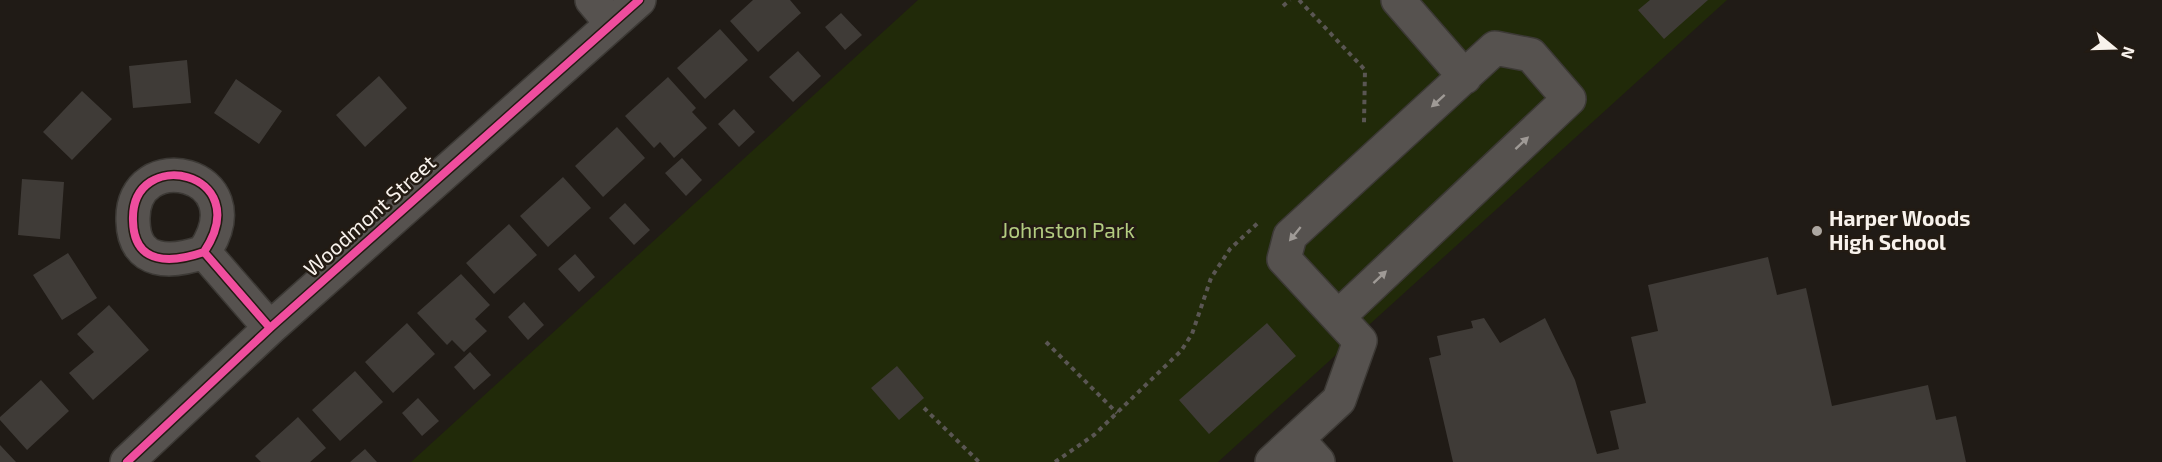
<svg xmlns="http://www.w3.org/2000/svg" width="2162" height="462" font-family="'Exo 2',sans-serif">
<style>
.green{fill:#212a09}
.building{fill:#3f3b37}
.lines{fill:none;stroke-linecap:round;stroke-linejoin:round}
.minor-casing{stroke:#3c3935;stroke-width:36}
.path{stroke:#5a5653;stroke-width:4;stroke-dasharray:4.5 4.5;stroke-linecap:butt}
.minor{stroke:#56524f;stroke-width:33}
.cycleway-casing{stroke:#231b13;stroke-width:11}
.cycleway{stroke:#ef4d9e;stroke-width:8}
.oneway{fill:#9f9a96}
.poi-dot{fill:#aca7a1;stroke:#231b13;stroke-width:2}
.labels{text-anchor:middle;stroke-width:5;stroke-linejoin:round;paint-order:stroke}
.street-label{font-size:21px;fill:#f8f2ec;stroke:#231b13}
.poi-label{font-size:21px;font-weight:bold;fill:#f8f2ec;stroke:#231b13;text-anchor:start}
.park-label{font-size:21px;fill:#b3cc80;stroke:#231b13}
</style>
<rect width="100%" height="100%" fill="#201b16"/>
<path class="green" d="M918,0H1727L1218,462H411Z"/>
<path class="building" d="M753,0H790L801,13L758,52L730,21Z
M1650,0H1708L1664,39L1638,10Z
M841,13L862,35L845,50L825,27Z
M720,29L748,60L705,99L677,68Z
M798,51L821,76L793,102L769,77Z
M187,60L191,103L133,108L129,66Z
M379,76L407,108L365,147L336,115Z
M668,77L696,108L692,112L707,128L674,158L660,142L654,148L625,116Z
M236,79L282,111L259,144L214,113Z
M82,91L112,119L72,160L43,132Z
M734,109L755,132L739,147L718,124Z
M617,127L645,158L603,197L575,166Z
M682,158L702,180L686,196L665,173Z
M563,177L591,208L548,247L520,216Z
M22,179L64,182L60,239L18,235Z
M625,203L650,230L634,245L609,218Z
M509,224L537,255L494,294L466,263Z
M68,253L97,298L62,320L33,275Z
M575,254L595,277L579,292L558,269Z
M1768,257L1777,295L1806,288L1832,406L1928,385L1936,420L1956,416L1966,462H1453L1429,358L1441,355L1437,336L1473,328L1471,321L1484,318L1500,343L1545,318L1575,380L1597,454L1619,449L1610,411L1646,403L1631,337L1658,331L1648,285Z
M461,274L490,305L475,319L487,331L464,352L452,340L447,345L417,313Z
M524,302L544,325L528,340L508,317Z
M109,305L149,350L93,400L69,373L94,352L77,334Z
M407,323L435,354L393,393L365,362Z
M1267,323L1296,356L1209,434L1179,400Z
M470,352L491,375L474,390L454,367Z
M897,366L924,398L899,420L871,388Z
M355,371L383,402L340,441L312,410Z
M41,380L69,411L27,450L0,420V417Z
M418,398L439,421L422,436L402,413Z
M298,417L326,448L310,462H261L255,456Z
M0,445L16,462H0Z
M365,449L377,462H350Z"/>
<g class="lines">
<g class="minor-casing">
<path id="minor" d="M592,0L612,24
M1398,0L1465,77
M204,252C172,263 134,266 133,221C130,144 258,171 204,252L270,328
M1297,439L1318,462
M127,462L270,328L639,0
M1272,462L1339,400L1360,341L1284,259L1290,236L1495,48L1531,55L1569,99L1338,317"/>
</g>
<path class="path" d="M1299,0L1365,70L1364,123
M1283,6L1290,0
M1046,342L1117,413
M924,408L979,462
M1055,462L1094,435L1181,351L1192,334L1211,278L1230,249L1260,221"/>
<use href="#minor" class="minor"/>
<g class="cycleway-casing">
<path id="cycleway" d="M204,252C172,263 134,266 133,221C130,144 258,171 204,252L270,328
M127,462L270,328L639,0"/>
</g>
<use href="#cycleway" class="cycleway"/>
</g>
<defs><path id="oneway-solid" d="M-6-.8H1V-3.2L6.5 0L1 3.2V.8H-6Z" transform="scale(1.5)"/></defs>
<g class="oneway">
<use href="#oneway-solid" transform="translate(1438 101) rotate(138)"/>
<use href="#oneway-solid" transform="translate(1522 143) rotate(-43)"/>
<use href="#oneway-solid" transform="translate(1295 234) rotate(129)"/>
<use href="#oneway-solid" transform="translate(1380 277) rotate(-43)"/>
</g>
<circle class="poi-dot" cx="1817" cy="231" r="6"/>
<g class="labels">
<g class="street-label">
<text transform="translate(370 216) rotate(-42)" y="7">Woodmont Street</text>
</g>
<g class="poi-label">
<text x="1829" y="226">Harper Woods<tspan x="1829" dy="24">High School</tspan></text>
</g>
<g class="park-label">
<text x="1068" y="238">Johnston Park</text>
</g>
</g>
<g transform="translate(2114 48) rotate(109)" stroke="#231b13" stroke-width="4.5" paint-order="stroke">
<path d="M0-4.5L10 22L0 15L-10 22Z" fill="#f8f2ec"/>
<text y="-9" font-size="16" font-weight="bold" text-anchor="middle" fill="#f8f2ec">N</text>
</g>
</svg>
